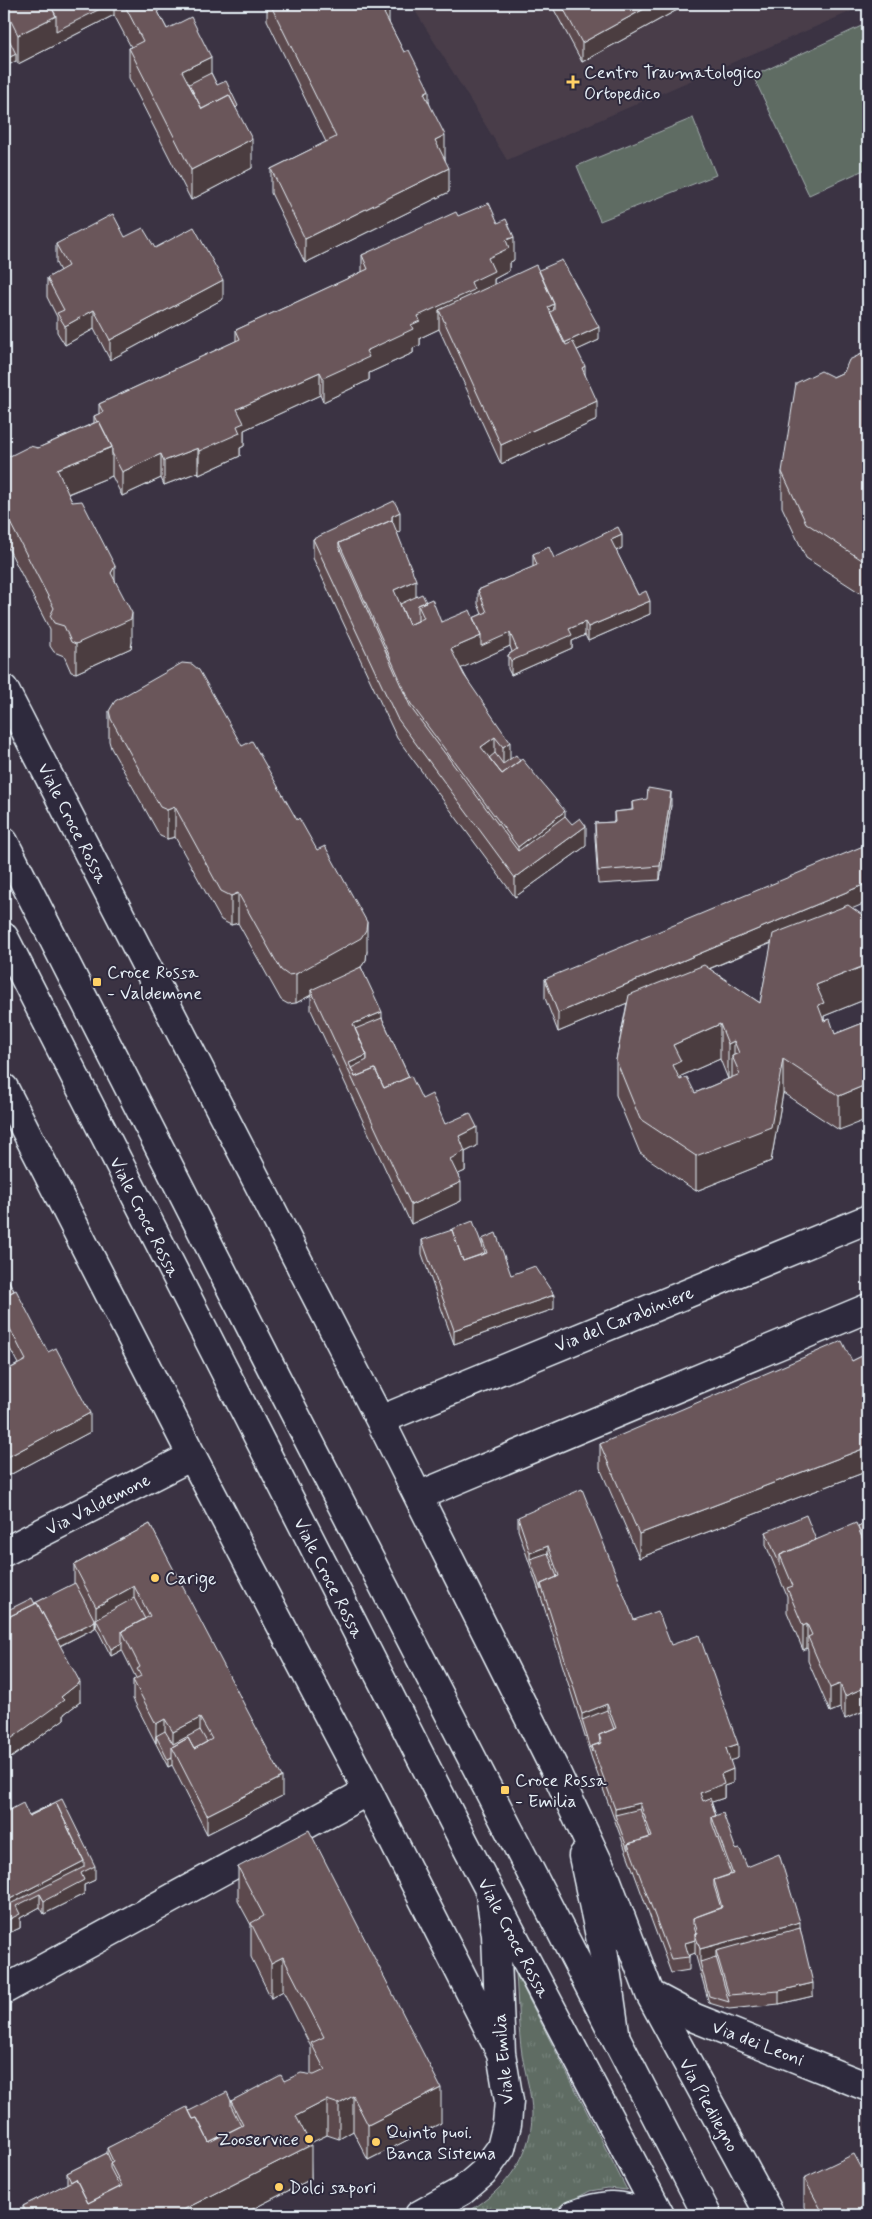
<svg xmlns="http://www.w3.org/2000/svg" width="872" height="2219" font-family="Mynerve,sans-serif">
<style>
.built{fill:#493e4a}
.grass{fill:url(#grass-tufts);stroke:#a3aeae}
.park{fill:#5e6c63;stroke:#a3aeae}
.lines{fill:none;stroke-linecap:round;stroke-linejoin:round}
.minor-casing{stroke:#e8f1f8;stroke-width:31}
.tertiary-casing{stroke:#e8f1f8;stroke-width:31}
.minor{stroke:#2f2a3d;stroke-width:28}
.tertiary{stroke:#2f2a3d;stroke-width:28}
.wall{fill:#5c4a4d;stroke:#e8f1f8;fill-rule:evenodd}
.shaded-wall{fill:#4b3c3f;stroke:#e8f1f8}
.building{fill:#6b565a;stroke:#e8f1f8;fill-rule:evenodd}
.poi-dot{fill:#ffd166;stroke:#2f2a3d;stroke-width:2}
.labels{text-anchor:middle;stroke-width:4;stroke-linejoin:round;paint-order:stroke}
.poi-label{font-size:18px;fill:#e8f1f8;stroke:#2f2a3d;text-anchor:start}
.street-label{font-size:18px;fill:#e8f1f8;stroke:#2f2a3d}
</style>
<defs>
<pattern id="grass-tufts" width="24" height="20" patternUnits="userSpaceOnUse" patternTransform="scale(1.25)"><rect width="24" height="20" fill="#5e6c63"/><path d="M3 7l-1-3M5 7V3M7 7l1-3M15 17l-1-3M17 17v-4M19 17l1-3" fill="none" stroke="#75817a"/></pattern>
</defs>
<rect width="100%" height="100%" fill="#3b3343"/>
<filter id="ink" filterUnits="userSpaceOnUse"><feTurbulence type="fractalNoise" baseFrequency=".02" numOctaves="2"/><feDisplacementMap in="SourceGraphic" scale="10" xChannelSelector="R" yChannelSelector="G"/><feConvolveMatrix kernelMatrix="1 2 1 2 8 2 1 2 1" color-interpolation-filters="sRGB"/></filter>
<g filter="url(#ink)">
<path class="built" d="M411,4H868L507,160Z"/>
<path class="grass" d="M516,1974L627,2190L608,2188L590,2191L543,2215H462C500,2195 532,2160 532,2114C532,2094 525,2074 522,2054C518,2028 518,2000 516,1974Z"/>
<path class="park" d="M868,23V168L809,195L753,76Z
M693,118L716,175L600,221L577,166Z"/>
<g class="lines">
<g class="minor-casing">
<path id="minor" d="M4,689L380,1420L556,1772L607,1881L650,1994L770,2215
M4,1088L192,1456L368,1791L501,2053
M380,1420L868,1219
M418,1496L868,1308
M4,1552L192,1456
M583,1856L604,1955L615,2032
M4,1990L368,1791
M650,1994L695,2018L868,2087
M419,2215L462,2191L483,2173L501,2148L507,2124L509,2101L501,2053L496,1935L490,1894
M573,2215C600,2205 619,2201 646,2215"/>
</g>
<g class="tertiary-casing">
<path id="tertiary" d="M4,842L276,1377L707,2215
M4,937L464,1842L660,2215"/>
</g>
<use href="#minor" class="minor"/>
<use href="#tertiary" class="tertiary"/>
</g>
<path class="wall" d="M4,4H154L167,29L211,73L217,85L238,113L252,168L191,200L129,78V48L131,47L114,15L18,64L16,61L4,67Z
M267,4H386L389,23L429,102L445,158L449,192L305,263L271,193V169L326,142L267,20Z
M551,4H688L582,62Z
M458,216L514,260L509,263V271L494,279V285L539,270L599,340L577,350L597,420L501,464L439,329L420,338V345L413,348V353L369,373V380L323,402L320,395L244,430V446L240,448V456L199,475L198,472L164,485L161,478L122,496L112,476L68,494L115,580L132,642L131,648L76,673L71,672L64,656L54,652L50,646V630L4,540V459L38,448L94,423V416L99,414V404L236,341V330L362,272V255Z
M125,237L155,248L223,299L110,360L94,329L65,345L57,332V317L47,297V278L60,271L56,263V244Z
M868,351V598L806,558L782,507V472L833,377L844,372Z
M397,532L416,597L426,602L441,622L473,618L482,614L478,604V590L533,567V554L554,558L622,548L616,551L638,595L650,614L588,641L585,635L572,641V648L511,675L508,669V655L512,652L510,646L461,668L510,759L565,816L586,846L515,897L397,738L313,558V539L400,532Z
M109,711L242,746L367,951L366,960L361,967L382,1018L409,1077L422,1099L445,1124L477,1146L465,1152V1171L458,1174L461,1201L411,1224L311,1010V995L296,1003L288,1004L281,1000L238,923L231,925L221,920L175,837L167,839L160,836L111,748L109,741Z
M632,802L671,805L660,880L598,884L595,837V823L614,822V812L632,810Z
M853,909L868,919V1010L864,1000L824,1016V1020L835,1034L868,1021L839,1130L783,1093L771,1161L696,1191L640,1153L616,1095V1060L627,1003L558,1032L545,998V979ZM772,943L760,1003L709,969ZM720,1059L728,1079L695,1093L681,1080V1076Z
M482,1239L511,1275L554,1309L454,1344L422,1254V1240L482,1246Z
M4,1272L90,1432L4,1478V1372L18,1364L4,1337Z
M868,1353V1471L639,1558L600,1468V1444L852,1361Z
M518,1517L634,1620L671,1645L738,1758L730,1760L733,1783L724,1786V1798L711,1802L716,1816L747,1867L800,1928L813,1996L779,2004L729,2009L709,2003L695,1953L689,1955V1970L671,1973L592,1759L541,1597L518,1530Z
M868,1523V1722L864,1711L845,1719L840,1708L830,1712L808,1661V1650L807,1648L803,1650L787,1612V1596L766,1545V1532L816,1540L858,1527Z
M150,1524L282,1796L207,1834L172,1765L168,1767L133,1699V1680L136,1678L122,1650L111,1656L95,1625V1628L60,1646L80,1702L64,1714V1719L4,1763V1612L35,1603L74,1584V1565Z
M29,1815L95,1880L84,1885V1894L44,1914L40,1907L20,1918V1928L4,1935Z
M238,1867L441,2123L368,2160L353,2131L339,2139L327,2135L310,2143L311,2179L241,2215H23V2206L67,2184V2173L107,2153V2148L189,2111L231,2101L284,2081L311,2075V2047L283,1991L271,1998L251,1957V1925L238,1901Z
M804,2178H867L868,2215H809L804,2207Z"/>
<path class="shaded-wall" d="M110,4H114V15L18,64V35L56,16Z
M653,4H688L582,62V43Z
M389,10V34L384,13Z
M16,54V61L4,67V60Z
M211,57V86L182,87V71Z
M429,90V114L424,93Z
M445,135V158L435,163V140Z
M252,139V168L191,200V170Z
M449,168V192L305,263V239Z
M514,237V260L509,263V271L494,279V295L439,310V329L420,338V345L413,348V353L369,373V380L323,402V378L366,351L411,325L418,316L471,282L488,258L506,240Z
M223,280V299L110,360V340Z
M554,304V323L548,307Z
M94,310V329L65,345V326Z
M599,327V340L562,357V344Z
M585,366V385L582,368Z
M320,372V395L244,430V446L240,448V456L199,475V451L237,409Z
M597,401V420L501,464V445Z
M112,447V476L57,498V469Z
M198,448V472L164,485V461Z
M161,454V478L122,496V472Z
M400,512V532L392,534V516Z
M622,535V548L611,553V540Z
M115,566V596L111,573Z
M416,580V604L394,607V590Z
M650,601V614L588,641V627Z
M132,613V642L131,648L76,673V644Z
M585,622V635L572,641V648L511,675V661L569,629Z
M510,633V646L451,673V649L481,636Z
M495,737V760L481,764V747Z
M510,742V766L503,771V747Z
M671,792V805L660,880V866Z
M175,807V837L167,839V810Z
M565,811V835L518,870V847Z
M586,826V846L515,897V878Z
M868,883V902L558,1032V1013Z
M238,893V923L231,925V896Z
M367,922V951L366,960L361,967L313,994L311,990V995L296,1003V974Z
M864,966V1000L824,1016V1037L818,1040L816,985Z
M382,1012V1031L353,1030V1024Z
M720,1024V1059L681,1076V1096L673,1100V1045Z
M734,1041V1059L732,1056V1077L728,1079V1044Z
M367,1055V1074L349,1069V1063Z
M783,1059V1093L771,1161L696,1191V1156Z
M868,1084V1119L839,1130V1096Z
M477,1127V1146L465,1152V1171L450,1178V1159L459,1136Z
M461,1182V1201L411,1224V1205Z
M554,1295V1309L454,1344V1330Z
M90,1413V1432L4,1478V1459Z
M868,1447V1471L639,1558V1534Z
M548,1546V1560L530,1559V1553Z
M134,1586V1605L96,1619V1626V1607Z
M95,1621V1628L51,1650V1643Z
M807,1624V1648L803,1650V1626Z
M122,1643V1650L111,1656V1649Z
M80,1682V1702L64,1714V1719L4,1763V1744L61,1697Z
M840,1684V1708L830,1712V1688Z
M864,1688V1711L845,1719V1696Z
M607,1704V1718L582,1720V1714Z
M200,1718V1737L173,1748V1732Z
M165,1719V1738L156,1736V1743V1724Z
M738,1744V1758L726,1762V1748Z
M172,1758V1765L168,1767V1760Z
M733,1769V1783L724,1786V1798L700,1806V1793L721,1774Z
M282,1777V1796L207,1834V1815Z
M640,1803V1816L615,1815V1809Z
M84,1861L95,1866V1880L84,1885V1894L44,1914V1901L40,1894V1907L20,1918V1928L4,1935V1902Z
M800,1922V1941L716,1951V1964L700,1962V1949Z
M695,1940V1953L685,1957V1943Z
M283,1957V1991L271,1998V1963Z
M813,1983V1996L779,2004V1991Z
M441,2088V2123L368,2160V2125Z
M353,2096V2131L339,2139V2104Z
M327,2100V2135L296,2150V2116Z
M311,2145V2179L241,2215H173Z"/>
<path class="building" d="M4,4H50L56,16L18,35L4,7Z
M50,4H110L56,31V16Z
M124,4H154L167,29L191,17L211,57L182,71L202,109L229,95L252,139L191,170L129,48L143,41Z
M270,4H386L389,10L384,13L404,52L409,50L429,90L424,93L445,135L435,140L449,168L305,239L271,169L336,137Z
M561,4H653L582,43Z
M4,29L16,54L4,60Z
M211,73L217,85L226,81L238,106L236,108L229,95L202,109L189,84Z
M489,203L498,223L506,219L514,237L506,240L509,248L488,258L494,271L471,282L474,290L418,316L420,321L411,325L413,329L366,351L369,357L323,378L320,372L237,409L244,423L237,426L240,433L199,451L198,448L164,461L161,454L122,472L112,453V447L99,421L97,422L94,416L103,412L99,404L240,339L236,330L368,269L362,255L456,212L458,216Z
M113,214L125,237L143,228L155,248L194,227L223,280L110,340L94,310L65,326L57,313L64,310L47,278L68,266L56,244Z
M562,260L599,327L564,343L550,312L554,310V304L539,270Z
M536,265L554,304L548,307L566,345L573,342L585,366L582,368L597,401L501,445L439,310Z
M868,351V564L806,523L782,472L796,383L821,371L833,377L844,372L849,360Z
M99,421L112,447L57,469L72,502L82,501L115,566L111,573L132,613L131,619L76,644L71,642L64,626L54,623L50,616L54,608L4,511V459L30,446L38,448Z
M394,501L400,512L392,516V520L339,543V547L411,708L518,851L565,816L572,824L580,818L586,826L515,878L397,718L313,539Z
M392,520L416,580L394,590L409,625L424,618L418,605L432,599L441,622L470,610L481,636L451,649L464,675L510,742L503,747L495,737L481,747L502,774L522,759L565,811L518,847L411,704L339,543Z
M618,527L622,535L611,540L638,595L646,591L650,601L588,627L585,622L569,629L572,635L511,661L508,655L517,649L510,633L481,646V636L473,618L487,612L478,590L537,565L533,554L549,547L554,558Z
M422,594L426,602L418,605V621L409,625L400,604Z
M182,663L192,664L199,670L242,746L252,741L297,820L299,818L317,850L325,846L367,922L366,930L361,938L296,974L288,975L281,970L238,893L231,896L221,891L175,807L167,810L160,807L111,719L109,711L115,701Z
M495,753L503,764L516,755L520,761L502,774L489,758Z
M648,788L671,792L660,866L598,871L595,823L615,822L614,812L633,810L632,802L647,799Z
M868,844V883L558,1013L545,979Z
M848,905L868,919V975L864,966L816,985L824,1003L818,1005L824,1021L830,1019L835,1034L868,1021V1084L839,1096L783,1059L771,1127L696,1156L640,1119L616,1060L629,995L704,965L760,1003L773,934ZM720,1024L728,1044L734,1041L739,1053L732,1056L740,1074L695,1093L687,1077L680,1080L673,1065L681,1061L673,1045Z
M361,967L382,1012L353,1024L367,1055L349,1063L355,1077L375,1069L384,1088L411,1076L422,1099L432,1094L445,1124L470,1113L477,1127L459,1136L465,1151L450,1159L461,1182L411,1205L311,990Z
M382,1018L409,1077L384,1088L375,1069L355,1077L351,1068L367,1060V1055L355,1029Z
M473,1221L485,1253L463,1261L452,1230H450Z
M452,1230L463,1261L487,1253L482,1239L496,1233L511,1275L535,1266L554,1295L454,1330L422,1240Z
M4,1272L14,1291L4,1296Z
M16,1290L48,1352L56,1348L90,1413L4,1459V1372L26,1360L4,1317V1296Z
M842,1341L852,1361L868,1353V1447L639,1534L600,1444Z
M582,1489L634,1620L658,1611L671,1645L699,1635L738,1744L726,1748L733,1769L721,1774L724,1784L700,1793L703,1801L710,1798L716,1816L712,1817V1823L731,1874L714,1880V1886L721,1908L693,1918V1924L696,1933L695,1934V1940L685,1943L689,1957L671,1959L628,1844L652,1837L640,1803L615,1809L592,1746L602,1743L599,1735L616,1728L607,1704L582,1714L541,1584L559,1576L548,1546L530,1553L518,1517Z
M806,1515L816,1540L780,1555V1565L766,1532Z
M856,1523L868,1552V1699L864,1688L845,1696L840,1684L830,1688L808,1637L812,1635L807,1624L803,1626L787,1588L793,1586L780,1555Z
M868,1523V1552L858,1527Z
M150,1524L282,1777L207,1815L172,1747L188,1738L194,1749L212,1739L200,1718L173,1732L165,1719L156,1724L133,1680L141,1676L137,1669L140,1667L122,1631L150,1616L134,1586L96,1607L74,1565Z
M548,1553L557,1577L541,1584V1590L530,1559Z
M75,1583L95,1621L57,1640L37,1603L35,1604V1603Z
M32,1598L35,1604L4,1619V1612Z
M134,1598L145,1619L122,1631V1643L111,1649L96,1619Z
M37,1603L80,1682L61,1697L64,1700L4,1744V1619Z
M607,1710L614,1729L599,1735L600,1743L592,1746V1752L582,1720Z
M200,1730L207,1742L194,1749L188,1738L172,1747V1758L168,1760L156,1736L165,1731L173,1744Z
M62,1799L95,1866L81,1873L84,1880L44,1901L40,1894L16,1906L20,1914L4,1922V1907L84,1867V1861L56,1803L29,1816V1815Z
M23,1803L29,1816L56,1803L84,1861L4,1902V1813Z
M640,1809L650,1837L628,1844V1850L615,1815Z
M723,1813L736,1850L740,1849L747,1867L779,1854L800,1922L700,1949L695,1934L698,1933L693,1918L722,1907L714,1880L733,1874L712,1817Z
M309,1830L441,2088L368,2125L353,2096L339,2104L327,2100L296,2116L311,2145L173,2215H28L23,2206L76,2179L88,2203L122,2186L110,2163L113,2161L107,2148L187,2107L193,2119L197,2118L209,2142L243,2125L231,2101L281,2075L284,2081L301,2073L314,2075L325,2070L311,2043L324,2037L283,1957L271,1963L251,1923L264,1916L238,1867Z
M800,1928L813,1983L779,1991L729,1995L716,1951Z
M716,1957L729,2002L709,1996L700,1962Z
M227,2092L231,2101V2106L241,2126L209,2142L197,2118L193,2119L189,2111Z
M107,2153L111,2162L110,2163V2168L120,2187L88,2203L76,2179L71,2182L67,2173Z
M854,2154L867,2178L868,2177V2215H824L804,2178Z"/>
</g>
<g class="poi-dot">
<path d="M570.5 74.5h5v5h5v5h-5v5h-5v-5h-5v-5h5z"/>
<rect x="92" y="977" width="10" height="10" rx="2.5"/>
<circle cx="155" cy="1578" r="5"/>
<rect x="500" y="1785" width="10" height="10" rx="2.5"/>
<circle cx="309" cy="2139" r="5"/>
<circle cx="376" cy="2142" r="5"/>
<circle cx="279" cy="2187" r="5"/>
</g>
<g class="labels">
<g class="poi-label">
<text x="584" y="78">Centro Traumatologico<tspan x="584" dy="21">Ortopedico</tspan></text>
<text x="107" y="978">Croce Rossa<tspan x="107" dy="21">- Valdemone</tspan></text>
<text x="165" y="1584">Carige</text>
<text x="515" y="1786">Croce Rossa<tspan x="515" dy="21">- Emilia</tspan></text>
<text x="386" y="2138">Quinto puoi.<tspan x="386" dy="21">Banca Sistema</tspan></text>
<text x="299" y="2145" text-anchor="end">Zooservice</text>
<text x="289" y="2193">Dolci sapori</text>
</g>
<g class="street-label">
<text transform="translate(73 823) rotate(63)" y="6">Viale Croce Rossa</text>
<text transform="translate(145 1217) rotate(63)" y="6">Viale Croce Rossa</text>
<text transform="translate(624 1319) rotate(-22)" y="6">Via del Carabiniere</text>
<text transform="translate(98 1504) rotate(-27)" y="6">Via Valdemone</text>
<text transform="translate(329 1578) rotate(63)" y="6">Viale Croce Rossa</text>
<text transform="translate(514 1938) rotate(62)" y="6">Viale Croce Rossa</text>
<text transform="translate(758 2043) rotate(21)" y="6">Via dei Leoni</text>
<text transform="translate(503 2059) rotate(-95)" y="6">Viale Emilia</text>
<text transform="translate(709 2105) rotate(61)" y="6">Via Piedilegno</text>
</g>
</g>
<rect width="872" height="2219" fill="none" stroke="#2f2a3d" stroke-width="20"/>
<rect x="10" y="10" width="852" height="2199" fill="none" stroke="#e8f1f8" stroke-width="2" filter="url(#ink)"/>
</svg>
